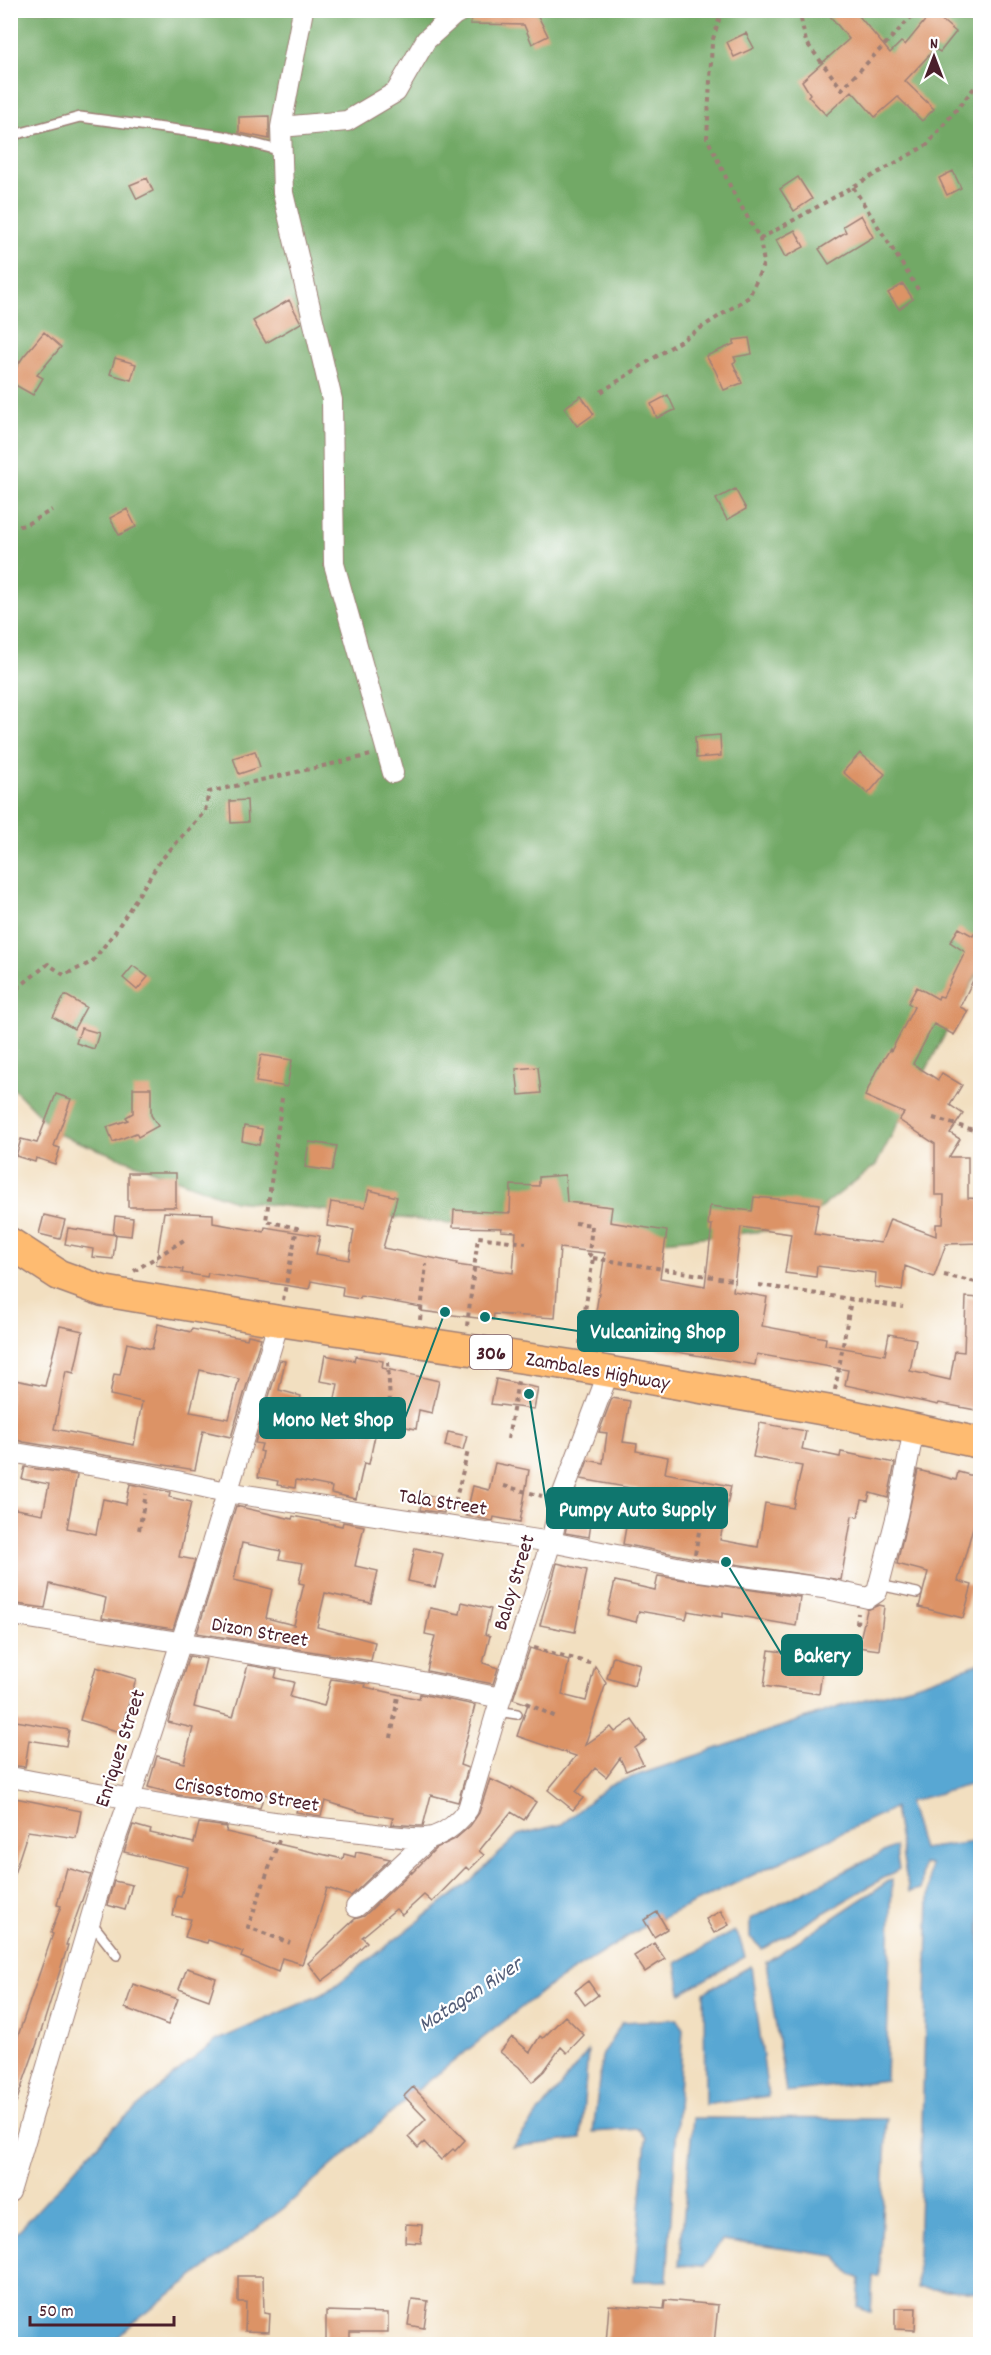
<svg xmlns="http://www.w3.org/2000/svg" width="991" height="2355" font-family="Dekko,sans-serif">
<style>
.forest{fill:#72a966;stroke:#5e6448;stroke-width:1.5}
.water{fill:#59a7d3;stroke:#52637f;stroke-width:1.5}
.building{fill:#dc9366;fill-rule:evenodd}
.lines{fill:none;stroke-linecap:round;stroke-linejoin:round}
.service-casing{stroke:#9e7f76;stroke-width:12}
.minor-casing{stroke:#9e7f76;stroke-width:22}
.primary-casing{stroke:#9e7f76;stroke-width:33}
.path{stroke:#9e7f76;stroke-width:4;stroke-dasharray:4.5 4.5;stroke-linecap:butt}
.service{stroke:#fff;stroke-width:9}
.minor{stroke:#fff;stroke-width:20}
.primary{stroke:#febb71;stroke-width:30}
.labels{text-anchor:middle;stroke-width:4.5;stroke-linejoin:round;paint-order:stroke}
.shield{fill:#fff;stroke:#80626b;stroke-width:1.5}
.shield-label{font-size:20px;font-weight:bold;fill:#4a1f2b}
.street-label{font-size:21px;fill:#4a1f2b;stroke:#fff}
.water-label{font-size:22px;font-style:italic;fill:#515c77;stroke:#fff}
.leader{fill:none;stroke:#0f766e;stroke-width:2}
.callout-dot{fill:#0f766e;stroke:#fff;stroke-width:2}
.callout{fill:#0f766e;stroke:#0f766e;stroke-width:2}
.callout-label{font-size:22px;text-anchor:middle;font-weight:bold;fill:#fff}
</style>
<rect width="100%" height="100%" fill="#fff"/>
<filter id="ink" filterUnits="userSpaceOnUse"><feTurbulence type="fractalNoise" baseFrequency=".0167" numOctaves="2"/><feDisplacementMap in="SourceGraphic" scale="12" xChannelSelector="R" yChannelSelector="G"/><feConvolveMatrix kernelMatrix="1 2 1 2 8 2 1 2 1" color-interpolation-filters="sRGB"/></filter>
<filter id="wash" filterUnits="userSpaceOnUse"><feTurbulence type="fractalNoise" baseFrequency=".008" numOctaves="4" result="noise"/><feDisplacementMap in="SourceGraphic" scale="24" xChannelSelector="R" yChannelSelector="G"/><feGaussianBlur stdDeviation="1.35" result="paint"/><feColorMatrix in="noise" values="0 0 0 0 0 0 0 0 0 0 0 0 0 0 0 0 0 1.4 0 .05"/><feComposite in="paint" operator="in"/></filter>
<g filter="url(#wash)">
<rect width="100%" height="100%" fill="#f2dfc0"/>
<path class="forest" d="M931,10L980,29V970L971,985L876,1165L795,1228L643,1243L234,1201L58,1134L11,1086L10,11Z"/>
<path class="water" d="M980,1663V1782L908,1802L922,1849L980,1841V2292L917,2288L930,1865L923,1864L921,1889L909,1892L894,1808L643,1927L546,1988L420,2088L284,2208L135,2321L111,2344H11L10,2240L114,2127L192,2060L216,2041L327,1992L472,1880L518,1835L562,1824L609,1785L845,1705L913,1686Z
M895,1846L899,1869L762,1949L750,1937V1919Z
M892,1879L886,2080L786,2092L766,1962Z
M734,1931L740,1940L745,1957L681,1993L676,1963Z
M751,1966L768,2096L705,2105L704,1992Z
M677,2019L683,2029L667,2281H634L646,2138L639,2129L593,2132L602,2056L622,2022Z
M588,2051L581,2139L512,2147Z
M693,2118L887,2119L879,2276H873L871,2313L858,2307L860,2279L851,2274L835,2256L722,2240L704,2266L679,2265Z"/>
<g id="blocks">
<path class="building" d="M475,10H535L548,36L532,44L524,25L470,24Z
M825,10H854L890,53L901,42L905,45L932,12L956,32L940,52L935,49L905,81L934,109L922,121L898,97L875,117L852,91L826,115L808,96L810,94L802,81L849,39Z
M746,33L754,48L734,57L727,42Z
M269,116V139L239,133V117Z
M953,171L961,188L947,195L939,178Z
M798,177L812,199L794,211L780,189Z
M147,178L153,191L137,199L130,185Z
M861,215L873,237L829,264L819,249L846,232L843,226Z
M795,230L804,247L785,257L776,240Z
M903,284L913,299L899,309L888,293Z
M289,300L301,323L266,343L253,321Z
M44,332L61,347L37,375L43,378L33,395L10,382V377L23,357Z
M749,338L752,354L734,357L736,361L733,363L742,383L724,390L715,370L706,356L734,344V340Z
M115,358L136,364L131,380L110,374Z
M668,395L675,410L657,418L651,404Z
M581,396L594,414L577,426L564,408Z
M735,489L746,509L727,520L716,499Z
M127,509L136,527L119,535L110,518Z
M720,735L721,756L696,758L695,737Z
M255,751L260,767L239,774L233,758Z
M860,753L885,774L868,794L843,772Z
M247,800L248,822L231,823L230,801Z
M981,921V964L960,1007L968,1011L954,1035L934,1024L913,1064L938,1080L942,1073L962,1085L950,1105L963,1114L950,1133L960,1139L949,1157H968V1198L981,1199V1243L946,1244L934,1277L905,1266L902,1291L875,1287L876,1273L817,1266L816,1277L785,1273L791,1234L741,1227L733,1291L767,1297L762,1326L826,1338L825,1345L885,1355L889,1334L916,1339L910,1371L950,1380L955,1351L964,1352L966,1297L981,1298V1411L939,1403L938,1405L845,1385L848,1370L757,1354L755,1365L592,1338L605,1253L560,1248L555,1318L494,1314L493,1320L421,1311V1307L361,1296L360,1299L342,1296L343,1287L311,1281L309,1289L208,1273L207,1277L182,1273L183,1269L156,1265L164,1212L213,1214V1223L264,1232L265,1227L320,1236L316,1254L349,1260L354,1230L327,1226L331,1202L365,1207L369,1190L397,1197L383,1248L457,1263L456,1265L513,1273L516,1232L501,1231L502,1228L453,1227L454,1210L510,1213L511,1185L539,1186V1177L565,1175L567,1202L612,1207L610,1222L667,1231L660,1278L705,1286L712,1225H708L710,1206L752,1211L754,1197L788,1200L819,1204L814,1234L881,1243L890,1219L936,1236V1224H943L944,1195H935V1144L899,1120L904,1113L865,1096L876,1071L890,1049L891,1051L914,1007L908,1003L917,987L938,999L939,996L943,997L965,952L950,942L959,928L973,936Z
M133,966L148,977L137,990L123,978Z
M65,995L86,1007L74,1029L53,1017Z
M81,1028L99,1033L94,1049L76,1043Z
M261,1055L292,1060L287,1087L256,1082Z
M538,1067L541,1093L519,1095L516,1069Z
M133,1088H151V1115L158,1126L138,1137L136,1133L113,1142L107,1127L128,1120L126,1117L133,1113Z
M56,1094L71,1099L54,1146L60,1148L55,1164L36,1158L35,1162L16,1156L21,1139L37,1143Z
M244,1126L262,1129L259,1145L242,1141Z
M309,1142L337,1146L332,1171L305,1167Z
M128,1173H176V1207H128Z
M44,1215L65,1220L60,1239L39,1234Z
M115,1216L133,1218L131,1236L113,1234Z
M68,1228L116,1235L113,1259L92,1257L93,1249L65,1244Z
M158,1324L191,1332L192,1329L247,1339L248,1335L261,1338L231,1437L203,1431L195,1470L24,1442L10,1438V1379L45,1386L60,1326L83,1331L74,1373L66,1371L54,1429L134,1445L142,1402L110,1395L114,1374L120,1375L127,1343L152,1349ZM200,1370L239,1379L229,1419L190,1412Z
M325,1355L354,1361L355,1356L383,1361L382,1368L439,1381L432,1413L419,1410L416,1429L378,1421L369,1464L364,1463L356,1499L331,1493L332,1487L296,1480L295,1488L277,1485L278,1481L258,1477L263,1452L260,1451L262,1444L255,1443L280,1360L285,1361L279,1390L301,1396L294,1424L328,1432L338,1384L320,1381Z
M496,1379L538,1388L534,1409L491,1404Z
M612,1398L630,1401L623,1442L637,1444L636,1451L668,1457L665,1473L731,1486L720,1540L758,1547L765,1503L793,1508L802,1466L753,1457L760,1423L806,1431L802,1449L840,1457L841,1452L895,1463L888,1498L870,1493L868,1501L862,1500L858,1517L852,1516L841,1580L694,1558L623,1544L628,1516L664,1522L669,1495L581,1479L588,1460L603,1463L607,1433L599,1432Z
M448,1432L467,1436L463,1450L445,1446Z
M495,1463L529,1470L520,1522L494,1517L493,1521L466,1516L473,1486L489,1490Z
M25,1467L77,1475L67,1528L96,1534L103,1499L126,1504L130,1484L170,1492L169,1497L191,1502L179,1557L195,1560L173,1629L102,1618L106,1598L50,1584L45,1608L10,1603V1508L43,1514L49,1484L22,1479Z
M918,1470L956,1480L958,1472L981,1478V1499L958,1581L972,1585L963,1618L919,1607L928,1572L897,1564Z
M423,1494L446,1499L444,1513L420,1510Z
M236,1506L292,1519L293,1516L342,1526L343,1522L364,1526L355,1566L378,1571L371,1603L325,1593L317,1627L375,1642L371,1661L197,1633ZM242,1543L281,1551L279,1559L303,1563L299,1583L304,1584L294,1625L266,1618L272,1589L234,1580Z
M571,1506L593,1510L589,1537L565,1533Z
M415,1548L443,1554L435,1587L408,1581Z
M557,1563L587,1570L575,1632L540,1625Z
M658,1576L800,1597L796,1626L722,1613V1617L688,1611L686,1619L639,1611L636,1622L607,1615L615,1581L655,1590Z
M462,1602L491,1609L485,1634L490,1636L483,1663L498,1668L493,1684L427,1671L435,1636L425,1634L430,1608L460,1614Z
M879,1605L884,1606L879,1650L858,1647L867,1610Z
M530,1648L569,1660L562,1695L586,1701L595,1666L606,1683L585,1745L611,1727L615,1732L632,1720L646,1740L635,1748L643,1764L626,1771L620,1758L606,1777L595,1768L576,1792L583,1798L573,1810L548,1790L576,1756L517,1736L528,1704L513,1699Z
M769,1650L824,1658L819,1694L764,1686Z
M189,1656L206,1659L194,1707L233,1717L248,1665L277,1670L275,1678L294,1682L290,1697L324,1706L331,1679L366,1684L365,1687L419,1699L420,1694L475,1705L460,1765L468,1768L458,1802L431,1795L423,1826H418L391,1824L393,1818L360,1812L325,1801L321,1816L296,1812L299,1803L264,1794L260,1808L178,1795L148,1787L157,1756L184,1763L193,1728L168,1722Z
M613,1656L640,1664L634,1686L607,1678Z
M96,1667L136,1679L120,1732L80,1720Z
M10,1720L69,1730L66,1746L29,1740L25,1767L10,1765Z
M490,1779L511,1789L512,1787L536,1802L524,1820L511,1812L479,1851L484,1855L469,1870L466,1867L432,1902L424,1895L402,1915L396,1909L362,1937L367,1942L341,1967L322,1981L308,1963L355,1919L364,1916L412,1871L411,1874L436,1848L455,1839L470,1826L479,1813Z
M10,1797L81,1811L76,1838L28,1831L14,1874H10Z
M199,1823L227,1827L226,1832L343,1859L344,1854L355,1857L356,1852L390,1859L351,1896L327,1888L317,1923L302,1964L282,1958L278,1972L241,1957L243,1952L208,1940L207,1943L185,1937L191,1919L173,1916L177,1896L181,1897L188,1867L124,1852L133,1825L151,1830L150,1833L194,1843Z
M67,1868L91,1875L66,1945H68L39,2038L13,2111L10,2110V2059L53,1934L51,1933L61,1906L57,1905Z
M114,1881L132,1885L125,1910L107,1905Z
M721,1911L729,1925L714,1933L706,1919Z
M657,1912L667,1929L654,1937L644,1920Z
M654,1943L665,1959L645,1972L634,1956Z
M187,1968L216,1978L209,2000L179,1989Z
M588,1981L598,1995L585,2005L575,1991Z
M133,1984L178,1999L168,2025L125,2008Z
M565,2016L584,2035L567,2053L561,2047L544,2071L532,2082L519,2067L500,2052L512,2037L530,2052L540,2036L543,2038Z
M413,2087L465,2140L455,2151L453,2149L441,2160L424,2142L418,2148L408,2137L426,2119L404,2096Z
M406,2224L422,2225L421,2243L405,2242Z
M238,2276H263L264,2313L270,2314L269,2332L245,2331L246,2302H238Z
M412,2299L428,2301L424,2328L408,2325Z
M665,2300L718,2305L714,2344H606L609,2305L664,2309Z
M895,2308H916L915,2330L895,2329Z
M326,2311L388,2313V2332H350V2344H326Z"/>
</g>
</g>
<g filter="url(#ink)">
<use href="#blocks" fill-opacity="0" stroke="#9e7f76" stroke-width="1.5"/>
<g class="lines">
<g class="service-casing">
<path id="service" d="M10,136L80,117L224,136L282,151
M879,1585L917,1593
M497,1711L517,1714
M91,1922L117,1955"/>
</g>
<g class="minor-casing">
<path id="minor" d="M303,10L281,127L283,193L332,400L334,564L393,773
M281,127L347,121L396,92L426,40L454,15L463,10
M10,1452L150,1475L226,1492L551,1542L692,1570L823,1588L868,1598L877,1592L897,1515L914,1429
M10,1615L402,1678L501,1698
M10,1777C127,1798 243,1821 361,1832C378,1834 418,1841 433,1837C447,1832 460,1821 468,1809L497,1711L551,1542L560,1501L609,1371
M356,1907L431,1837
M10,2192L107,1863L130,1798L197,1593L279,1321"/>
</g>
<g class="primary-casing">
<path id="primary" d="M10,1243L59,1275L103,1291L279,1321L577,1366L831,1411L980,1443"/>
</g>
<path class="path" d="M799,10L806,42L842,89L918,10
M853,187L919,291
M760,239L927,145L980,81
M601,392L749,297L764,263L760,239L733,192L707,138L712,42L722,10
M10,528L25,525L52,510
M10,994L48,964L64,975L92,962L115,932L160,861L205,811L209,792L371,755
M282,1098L266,1221L297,1228L283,1300
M933,1118L980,1132
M575,1223L592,1225L589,1254L593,1258L580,1344
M593,1258L732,1280
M134,1271L184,1240
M944,1275L980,1283
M759,1285L903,1307
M420,1320L426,1264
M467,1326L478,1237L526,1243
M388,1362L390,1405
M835,1390L851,1300
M508,1439L518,1381
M504,1486L542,1496
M453,1510L468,1451
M139,1530L146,1494
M695,1554L700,1526
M857,1624L858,1613
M534,1648L590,1663
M526,1703L556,1717
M391,1738L398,1696
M279,1840L248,1927L290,1943"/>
<use href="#service" class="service"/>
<use href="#minor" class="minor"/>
<use href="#primary" class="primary"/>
</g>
</g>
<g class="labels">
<rect class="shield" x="470" y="1335" width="42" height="34" rx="4.5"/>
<g class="shield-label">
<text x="491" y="1359">306</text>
</g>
<g class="street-label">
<text transform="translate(598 1370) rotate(10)" y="7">Zambales Highway</text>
<text transform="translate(443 1501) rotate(9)" y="7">Tala Street</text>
<text transform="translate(513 1582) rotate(-73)" y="7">Baloy Street</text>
<text transform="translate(260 1631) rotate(10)" y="7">Dizon Street</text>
<text transform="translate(119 1748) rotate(-72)" y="7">Enriquez Street</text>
<text transform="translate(247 1793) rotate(9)" y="7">Crisostomo Street</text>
</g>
<g class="water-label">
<text transform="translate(469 1993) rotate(-33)" y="8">Matagan River</text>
</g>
</g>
<path class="leader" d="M485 1317L578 1331M445 1312L405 1418M529 1394L547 1508M726 1562L782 1655"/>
<g class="callout-dot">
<circle cx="485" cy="1317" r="6"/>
<circle cx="445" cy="1312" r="6"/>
<circle cx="529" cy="1394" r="6"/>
<circle cx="726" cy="1562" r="6"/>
</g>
<g class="callout">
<rect x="578" y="1311" width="160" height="40" rx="6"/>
<rect x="260" y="1398" width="145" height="40" rx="6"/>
<rect x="547" y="1488" width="180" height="40" rx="6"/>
<rect x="782" y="1635" width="80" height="40" rx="6"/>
</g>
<g class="callout-label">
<text x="658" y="1338">Vulcanizing Shop</text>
<text x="333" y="1426">Mono Net Shop</text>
<text x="637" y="1516">Pumpy Auto Supply</text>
<text x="822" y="1662">Bakery</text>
</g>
<rect width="991" height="2355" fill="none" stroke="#fff" stroke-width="36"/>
<g transform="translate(934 57)" stroke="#ffffff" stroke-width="4.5" paint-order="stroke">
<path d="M0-4.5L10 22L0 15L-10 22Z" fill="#4a1f2b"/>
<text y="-9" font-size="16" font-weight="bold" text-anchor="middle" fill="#4a1f2b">N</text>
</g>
<path d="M30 2316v9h144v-9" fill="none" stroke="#4a1f2b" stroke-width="3"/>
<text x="39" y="2316" font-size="18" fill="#4a1f2b" stroke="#ffffff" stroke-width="4.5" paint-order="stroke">50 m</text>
</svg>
